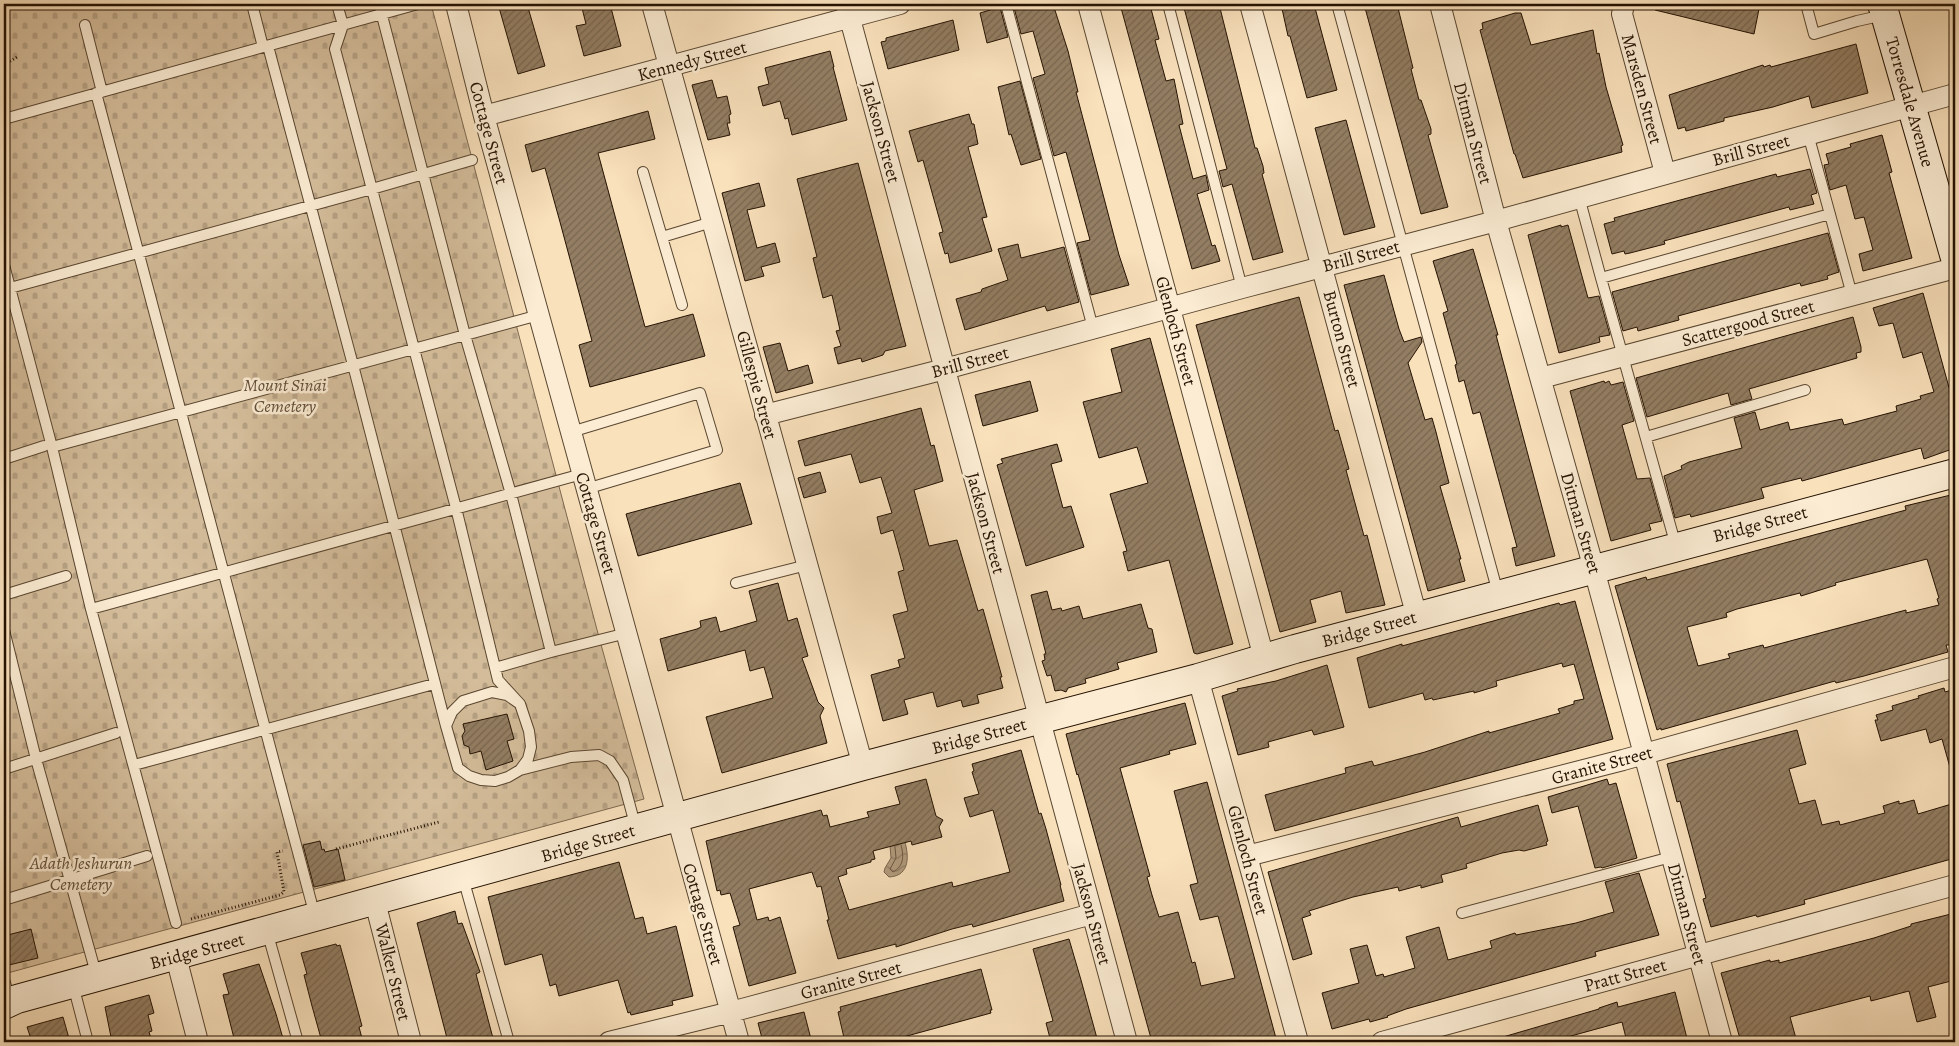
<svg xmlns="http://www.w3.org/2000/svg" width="1959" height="1046" font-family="Alegreya,serif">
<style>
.cemetery{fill:url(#cemetery-stones);stroke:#7c684f}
.water{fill:url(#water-waves);stroke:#79644c}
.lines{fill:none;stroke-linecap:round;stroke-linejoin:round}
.shore{stroke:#6a5640;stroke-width:1}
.building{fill:url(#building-hatch);stroke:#241202;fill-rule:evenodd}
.lane-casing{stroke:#594630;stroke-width:12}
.street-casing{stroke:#594630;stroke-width:22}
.secondary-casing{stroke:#241202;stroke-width:30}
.path{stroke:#241202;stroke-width:3;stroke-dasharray:1 2.5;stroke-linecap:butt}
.lane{stroke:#fbecd3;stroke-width:10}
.street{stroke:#fbecd3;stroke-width:20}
.secondary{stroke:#fbecd3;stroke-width:28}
.labels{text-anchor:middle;stroke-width:5;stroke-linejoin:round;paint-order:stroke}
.street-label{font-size:18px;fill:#241202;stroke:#fbecd3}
.park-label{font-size:18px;font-style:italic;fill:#624e38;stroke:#fbecd3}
</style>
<defs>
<pattern id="cemetery-stones" width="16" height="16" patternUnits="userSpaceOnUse" patternTransform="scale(1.25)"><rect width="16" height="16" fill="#d5be9c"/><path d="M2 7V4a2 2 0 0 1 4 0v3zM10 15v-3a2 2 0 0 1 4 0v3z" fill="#b7a285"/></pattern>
<pattern id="water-waves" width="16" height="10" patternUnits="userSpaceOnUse" patternTransform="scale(1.25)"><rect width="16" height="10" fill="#b19b7d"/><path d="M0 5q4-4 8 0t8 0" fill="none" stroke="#907d64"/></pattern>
<pattern id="building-hatch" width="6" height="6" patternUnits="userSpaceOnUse" patternTransform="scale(1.25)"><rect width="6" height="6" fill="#937e63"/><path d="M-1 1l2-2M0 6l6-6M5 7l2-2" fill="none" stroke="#78664f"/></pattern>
</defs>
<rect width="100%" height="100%" fill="#f9e1bc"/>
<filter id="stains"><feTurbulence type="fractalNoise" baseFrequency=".004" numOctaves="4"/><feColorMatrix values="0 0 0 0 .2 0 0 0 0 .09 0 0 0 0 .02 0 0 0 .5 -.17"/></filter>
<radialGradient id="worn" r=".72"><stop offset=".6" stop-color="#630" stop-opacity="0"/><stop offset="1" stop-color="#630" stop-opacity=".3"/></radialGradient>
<path class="cemetery" d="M4,4H431L600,641L644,799L4,974Z"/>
<path class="water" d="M904,839C909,854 911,876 889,877L884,872L885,868L891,858L890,846Z"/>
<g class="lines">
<path class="shore" d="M895,847L896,858L890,869L893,872C904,866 904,856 901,845"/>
</g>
<path class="building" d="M498,4H527L545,66L518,74Z
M581,4H610L621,46L584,56L576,26L586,24Z
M1013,4H1053L1068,51L1078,92H1076L1119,255L1129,285L1091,295L1077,243L1090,240L1066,152L1054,156L1033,78L1045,74L1033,31L1021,34Z
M1120,4L1150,5L1159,39L1155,40L1166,81L1174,79L1183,124L1179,125L1193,179L1206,175L1209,190L1197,194L1212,246L1215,245L1220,261L1192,269Z
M1183,4H1219L1255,148H1257L1263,166L1264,173L1262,174L1283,252L1253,260L1232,184L1223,187L1219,171L1227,169Z
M1281,4H1314L1337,90L1307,98L1290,36H1288Z
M1364,4H1397L1413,68L1411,69L1419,100H1421L1431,129V134L1428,135L1448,207L1421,214Z
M1656,4H1760L1754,34L1655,10Z
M1000,7L1008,37L987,43L980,13Z
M1515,13H1521L1531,45L1593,30L1597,54L1599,53L1606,87L1623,145L1621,146L1622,152L1523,178L1515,154H1514L1480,30L1483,29L1482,23Z
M953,20L959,50L888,69L881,42L886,41V38Z
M1856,44L1868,93L1812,108L1809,96L1773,107L1724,118V121L1686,131L1685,127L1678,129L1669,95L1763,65L1764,67L1770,65L1771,67Z
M830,51L834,67H833L847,120L792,135L788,118L785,119L780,101L763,106L758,87L769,84L765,68Z
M712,80L717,98L727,96L731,114L729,115L730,123H727L730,135L708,140L692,85Z
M1020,81L1041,159L1021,165L1011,134L1009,135L998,87Z
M648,111L655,139L598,153L645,327L693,314L705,356L590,387L579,345L592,341L560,222L545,168L532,172L525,145Z
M969,114L972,124H974L978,144L968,147L987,217L982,218L992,251L950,263L948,253L945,254L939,233L943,232L923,160L918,162L909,131Z
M1346,120L1375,227L1344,235L1315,128Z
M1882,135L1892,172L1889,173L1912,258L1863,271L1859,254L1873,250L1864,217L1855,219L1846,185L1830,190L1824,165L1829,164L1826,154L1851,147L1850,144Z
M858,163L906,346L885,351L883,355L862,362L861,358L838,364L834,348L841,346L836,331L840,330L832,295L823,298L813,258L817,257L797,179Z
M1810,169L1817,193L1811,195L1814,204L1790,210L1789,207L1664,241L1665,244L1630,253L1625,254L1624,251L1612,254L1604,224L1615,221L1614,218L1776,174L1777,177Z
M759,183L765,206L747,210L757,248L775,243L780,262L761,267L764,276L745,281L722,193Z
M1561,225V227L1568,225L1588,298L1599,296L1610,335L1599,337L1600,342L1559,353L1528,235Z
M1828,233L1839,272L1827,276L1828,279L1801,286L1800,283L1678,316L1679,320L1638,331L1637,327L1623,331L1612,292Z
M1018,244L1021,258L1064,247L1079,302L1047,311L1045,306L965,330L956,299L981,292L982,289L1008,280L998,249Z
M1473,249L1498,335H1496L1555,556L1516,566L1512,548L1517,547L1480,412L1473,414L1464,380L1459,382L1455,365L1457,364L1443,313L1448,311L1433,261Z
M1384,275L1399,329L1404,342L1421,337L1422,342L1408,363L1425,420L1432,418L1436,432L1449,483L1440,486L1461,559H1459L1465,581L1428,591L1344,285Z
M1923,293L1953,402H1951L1955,418V448L1924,459L1921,448L1802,481L1801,478L1761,488L1764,498L1691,517L1690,514L1675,518L1664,476L1682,469L1681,466L1689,462L1742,448L1734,418L1755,412L1760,430L1788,422L1790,430L1842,419L1844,425L1897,411L1896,406L1921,399L1920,396L1934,392L1922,352L1903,358L1893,323L1879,326L1873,308Z
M1299,297L1335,431L1338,430L1349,469L1346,470L1364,536L1367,535L1385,605L1346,613L1341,591L1310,600L1316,622L1280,632L1196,325Z
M1853,317L1861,347V352L1856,353L1857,358L1749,389L1752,399L1731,405L1728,393L1647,417L1636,378Z
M1150,338L1233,644L1197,654L1194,653L1169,560L1128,571L1123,552L1127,551L1110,494L1148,483L1137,447L1099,458L1083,402L1122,392L1111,349Z
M780,343L788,371L808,365L813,383L776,393L763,347Z
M1030,381L1038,411L983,426L975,395Z
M1604,381L1605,383L1609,381L1611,385L1623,382L1634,421L1622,425L1637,479L1650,478L1662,521L1649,524L1651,530L1611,541L1570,391Z
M921,408L931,446L934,445L943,481L914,490L929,546L957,540L978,611L983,609L1002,677H1000L1003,688L977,695L979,703L963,707L961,700L937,707L933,692L904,700L908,714L883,721L871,675L900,667L898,660L905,658L893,615L908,611L898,572L904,570L893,530L881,534L877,517L892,513L881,477L860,483L851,454L805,466L798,441Z
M1057,444L1062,461L1051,464L1063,508L1071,506L1084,547L1026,566L997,465L1003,463L1001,459Z
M820,472L826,492L804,498L798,478Z
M740,483L752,524L638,556L626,514Z
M1955,494V645H1946L1948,652L1864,676L1836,683L1835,681L1661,730V728L1657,730L1615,586L1646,577L1647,580L1674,573L1906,510L1905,506ZM1927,559L1939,598L1937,599L1939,605L1906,613V610L1764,648L1763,645L1728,654L1730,658L1698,666L1687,627L1727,617L1726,613L1737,609L1800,593L1801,596L1836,585L1835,583Z
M778,583L788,621L797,618L808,656L802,658L818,702L824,708L820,716L827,743L722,773L706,717L773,698L764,667L750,671L745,650L668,671L660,639L697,629L701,627L700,621L716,617L720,632L757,621L749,591Z
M1047,591L1052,610L1061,608L1062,611L1079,606L1083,619L1141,604L1148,628L1152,629L1157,652L1117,663L1119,669L1085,679L1086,683L1068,688L1066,692L1061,690L1055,691L1051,675L1047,676L1042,661L1045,660L1044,654H1046L1031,595Z
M1575,601L1613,739L1275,831L1265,795L1346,773L1345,768L1372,761L1374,766L1425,752L1489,731V733L1560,713L1558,709L1574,704V701L1584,699L1574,664L1563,667L1562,663L1496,681L1497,686L1474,693V691L1433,700L1432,698L1425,700L1423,693L1369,708L1357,658L1402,644V646L1559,603L1560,605Z
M1327,665L1344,727L1314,735L1312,730L1268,742L1269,747L1238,755L1222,696L1238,691L1237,689L1276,681Z
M1944,688L1945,692L1955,689V770L1951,771L1942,739L1930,743L1926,729L1881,741L1875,720H1878L1876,715L1893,710L1892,706L1919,698L1918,696Z
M1185,703L1196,744L1169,751L1170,754L1120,768L1150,876L1147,877L1152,895L1159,917L1178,912L1192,963L1195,962L1201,986L1235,978L1218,916L1200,920L1190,885L1198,883L1174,791L1207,782L1277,1042H1152L1078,774L1077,775L1074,764L1066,734Z
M507,714L514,739L507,741L513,761L486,770L481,751L470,754L469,747L464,745L462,736L465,731L463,724Z
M1797,730L1806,764L1789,769L1799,804L1815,800L1822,825L1839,821L1840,825L1885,813L1883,806L1899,801V804L1914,800L1918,814L1955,803V858L1804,900L1805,904L1757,917L1756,915L1711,927L1703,899L1706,898L1690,838L1680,801L1677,802L1667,764Z
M1021,750L1039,814L1041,813L1046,829L1061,885H1060L1064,901L973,927L972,924L952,929L896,947V944L838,959L827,920H829L821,886L817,887L812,872L749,889L757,920L768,917L769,921L780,917L796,973L749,986L733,927L740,925L730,893L721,895L720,890L717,891L706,841L821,810L823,816L827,815L830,827L869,817L867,812L900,804L895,787L926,779L936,816L943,820L939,827L942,837L912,845L911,841L873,851L875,859L871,860V862L846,869L847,874L838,877L849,910L952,882L953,887L1010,872L993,810L970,817L964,798L979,794L972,772L974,771L972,764Z
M1607,779L1609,785L1616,783L1637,858L1602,868L1601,867L1595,868L1578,806L1552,813L1548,797Z
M1538,805L1548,841L1546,842L1547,845L1524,851L1519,850L1502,853L1466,864L1467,868L1441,875L1443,882L1435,884L1421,888V885L1399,891L1398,887L1353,897L1309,911L1311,915L1302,918L1312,954L1293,960L1268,872L1458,817L1461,827Z
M320,841L322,850L324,849L325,852L338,849L345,880L314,887L303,845Z
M619,862L635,919L643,917L647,934L676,926L693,996L672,1001L673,1005L631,1015L630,1012L628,1013L618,980L559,996L556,984L550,986L542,954L505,965L488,897Z
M1639,873L1659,935L1595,952L1596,956L1406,1009L1387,1016L1388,1017L1370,1022L1369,1019L1332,1029L1322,993L1359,983L1350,949L1367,945L1376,976L1383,974L1384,977L1415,968L1406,937L1439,927L1448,960L1492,948L1490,941L1515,933L1516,935L1576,923L1614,912L1605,882Z
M455,911L458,924L462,923L480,972L476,974L494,1042H448L417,923Z
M1955,913V980L1928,987L1936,1017L1917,1022L1909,991L1871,1001L1870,996L1790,1017L1797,1042H1741L1721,973L1770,960V962L1779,960V963L1874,938L1911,926V924Z
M31,929L38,958L9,965L4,936Z
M1069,939L1081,980L1098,1042H1051L1046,1023L1053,1021L1033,949Z
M336,944L337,946L340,945L347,970L362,1026L359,1027L363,1042H322L312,1006L304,975L307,974L301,953Z
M259,964L276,1014L284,1042H235L223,995L229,994L223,974Z
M981,969L992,1010H990L991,1013L885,1042H845L838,1012L841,1011L840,1007Z
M1675,992L1688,1042H1627L1622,1022L1549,1042H1504L1503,1037L1599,1009V1008L1617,1002L1618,1007Z
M149,995L154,1013L148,1015L152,1031L149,1032L152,1042H112L105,1007Z
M804,1012L811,1039L802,1042H763L758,1023Z
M63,1017L70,1042H32L27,1027Z"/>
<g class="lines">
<g class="lane-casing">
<path id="lane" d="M252,4L263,47
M337,4L343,25L335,49L456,508L498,680L520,704
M379,4L465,335L511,494L551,652L627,633
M1006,4L1093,328
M1168,4L1242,288
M1337,4L1498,593
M1806,4L1814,34L1857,21L1884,15
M85,25L102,92
M268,46L353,365L446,726
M96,93L315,916
M4,119L418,4
M1808,134L1852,295
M643,172L662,237L712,222
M1579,197L1601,278L1830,214
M662,237L682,305
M4,265L52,447L91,609L176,923
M1601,278L1676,546
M10,288L372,189L472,160
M571,432L700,393L717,450L586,489
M1646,437L1805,390
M52,447L539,315
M4,459L44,446
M736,583L807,565
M4,595L66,576
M91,609L582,474
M4,630L36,759L97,977
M495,668L551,652
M492,692L507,695L520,704L529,731L531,747L528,759L520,770L508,777L495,781L481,780L469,776L458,768L446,726L452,712L463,701Z
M134,765L434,684
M4,769L116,733
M520,770L571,757L599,755L610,761L623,780L636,828
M463,878L509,1042
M4,900L147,856
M1462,913L1671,857
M267,931L298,1042
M4,979L10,1001
M73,985L88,1042"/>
</g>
<g class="street-casing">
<path id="street" d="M456,4L484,116L739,1042
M652,4L863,766
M846,4L1127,1042
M1088,4L1264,658
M1250,4L1417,617
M1440,4L1496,221L1589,551L1722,1042
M1624,4L1622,14L1665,173
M484,116L900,4
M1541,378L1955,268
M765,415L945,369L1242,288L1496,221L1955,94
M1198,678L1298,1042
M1247,856L1623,760L1955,667
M375,902L411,1042
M176,957L198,1042
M609,1042L731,1012L1092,914
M1382,1042L1955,885"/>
</g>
<g class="secondary-casing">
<path id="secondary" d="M1882,4L1955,258
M4,1005L17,999L863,766L1198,678L1295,649L1955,473"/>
</g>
<path class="path" d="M4,65L17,57
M336,849L439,822
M191,919L280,895L284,892L277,852L283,851"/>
<use href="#lane" class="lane"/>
<use href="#street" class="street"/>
<use href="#secondary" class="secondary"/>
</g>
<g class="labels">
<g class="street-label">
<text transform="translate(692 61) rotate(-15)" y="6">Kennedy Street</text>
<text transform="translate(1642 89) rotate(75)" y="6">Marsden Street</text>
<text transform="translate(1910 102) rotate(74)" y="6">Torresdale Avenue</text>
<text transform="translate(881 132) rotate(75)" y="6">Jackson Street</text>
<text transform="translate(489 133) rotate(75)" y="6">Cottage Street</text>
<text transform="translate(1473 133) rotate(75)" y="6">Ditman Street</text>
<text transform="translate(1751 150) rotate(-15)" y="6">Brill Street</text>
<text transform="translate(1361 256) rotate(-15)" y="6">Brill Street</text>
<text transform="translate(1748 323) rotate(-15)" y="6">Scattergood Street</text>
<text transform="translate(1176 331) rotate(75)" y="6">Glenloch Street</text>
<text transform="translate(1342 339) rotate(75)" y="6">Burton Street</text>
<text transform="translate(970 362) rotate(-15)" y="6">Brill Street</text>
<text transform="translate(757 385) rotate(75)" y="6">Gillespie Street</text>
<text transform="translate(596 523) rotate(74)" y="6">Cottage Street</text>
<text transform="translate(986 523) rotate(75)" y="6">Jackson Street</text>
<text transform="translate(1581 523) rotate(74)" y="6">Ditman Street</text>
<text transform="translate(1760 524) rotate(-15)" y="6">Bridge Street</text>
<text transform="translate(1369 629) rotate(-15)" y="6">Bridge Street</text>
<text transform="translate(979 736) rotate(-15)" y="6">Bridge Street</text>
<text transform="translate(1602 765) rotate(-15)" y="6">Granite Street</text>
<text transform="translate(588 843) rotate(-16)" y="6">Bridge Street</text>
<text transform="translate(1248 860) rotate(75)" y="6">Glenloch Street</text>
<text transform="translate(703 914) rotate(74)" y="6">Cottage Street</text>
<text transform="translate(1092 914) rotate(75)" y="6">Jackson Street</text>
<text transform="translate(1687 914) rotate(75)" y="6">Ditman Street</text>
<text transform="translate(197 951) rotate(-15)" y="6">Bridge Street</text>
<text transform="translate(393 972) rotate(76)" y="6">Walker Street</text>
<text transform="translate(1625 975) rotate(-15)" y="6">Pratt Street</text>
<text transform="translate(851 980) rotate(-15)" y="6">Granite Street</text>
</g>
<g class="park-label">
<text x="285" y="391">Mount Sinai<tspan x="285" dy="21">Cemetery</tspan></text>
<text x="81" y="869">Adath Jeshurun<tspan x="81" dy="21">Cemetery</tspan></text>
</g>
</g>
<rect width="1959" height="1046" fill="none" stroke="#f9e1bc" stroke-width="20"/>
<rect x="5" y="5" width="1949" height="1036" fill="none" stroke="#241202" stroke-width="2.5"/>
<rect x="10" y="10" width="1939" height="1026" fill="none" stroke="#241202"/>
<rect width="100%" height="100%" filter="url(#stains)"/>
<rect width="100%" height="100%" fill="url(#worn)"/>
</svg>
